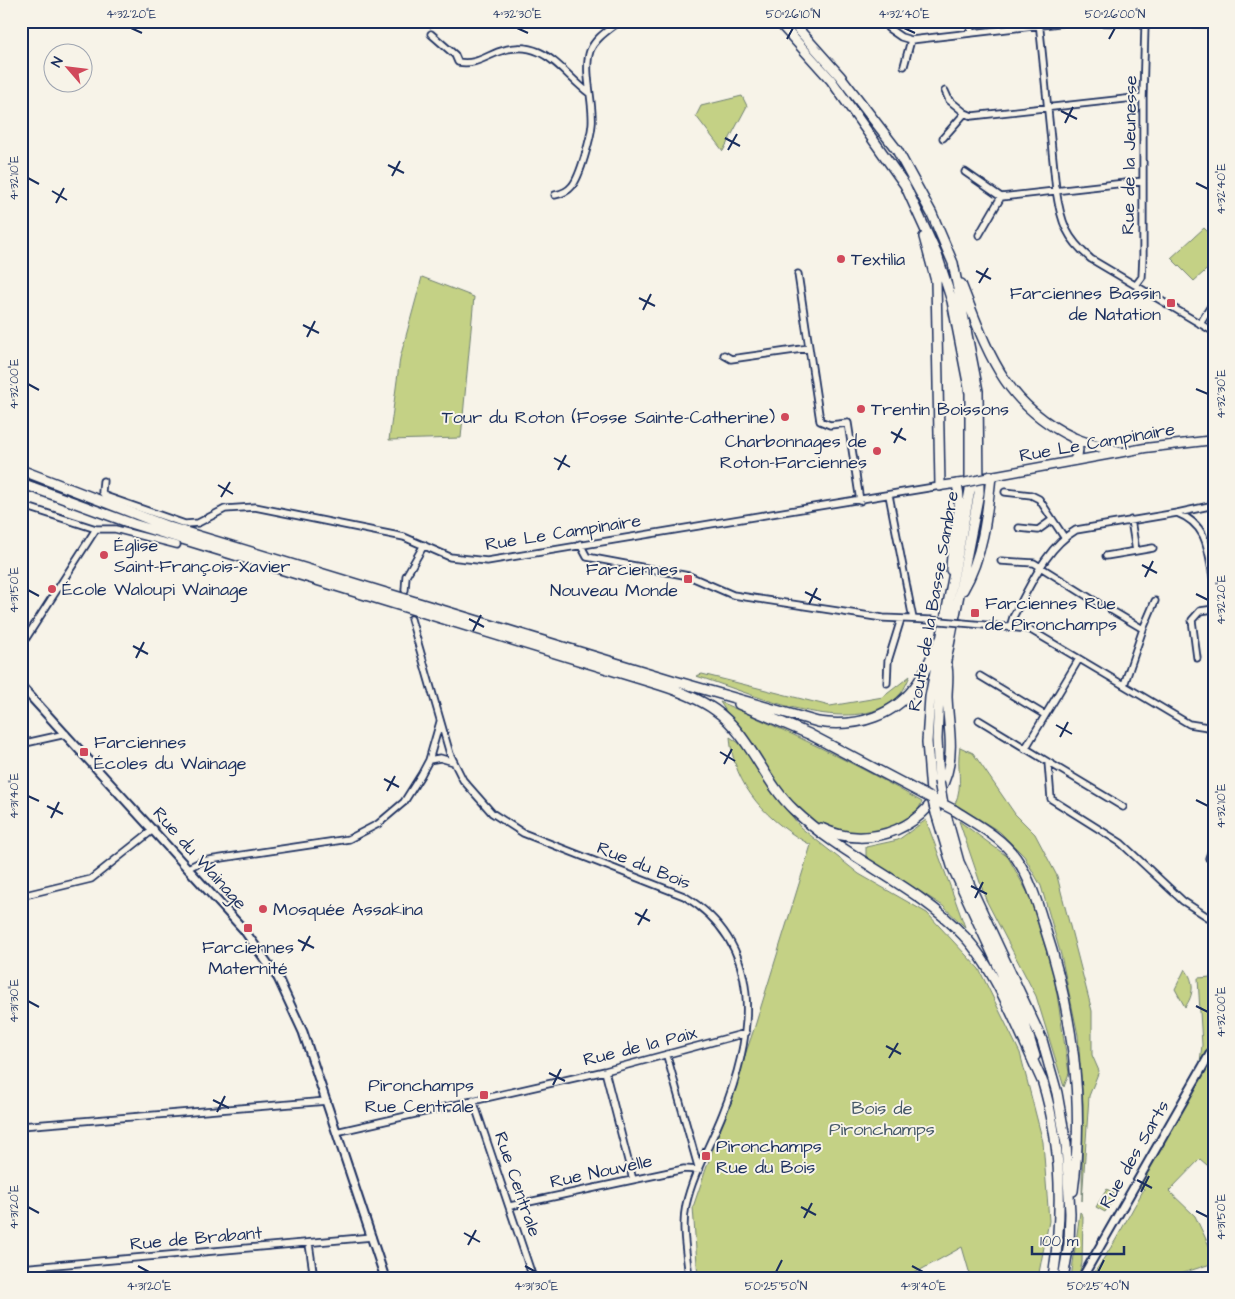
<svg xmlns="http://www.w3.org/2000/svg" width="1235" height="1299" font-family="'Architects Daughter',sans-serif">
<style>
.green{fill:#c4d185;stroke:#708072}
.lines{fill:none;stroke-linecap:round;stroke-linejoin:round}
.minor-casing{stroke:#1b2f5e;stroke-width:9}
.tertiary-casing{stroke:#1b2f5e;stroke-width:11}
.secondary-casing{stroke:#1b2f5e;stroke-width:11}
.trunk-casing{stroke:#1b2f5e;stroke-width:12}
.minor{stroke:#f7f3e8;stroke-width:5.5}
.tertiary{stroke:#f7f3e8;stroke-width:7}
.secondary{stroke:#f7f3e8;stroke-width:8}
.trunk{stroke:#f7f3e8;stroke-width:9}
.minor-bridge-casing{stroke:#1b2f5e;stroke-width:9;stroke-linecap:butt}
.secondary-bridge-casing{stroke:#1b2f5e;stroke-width:11;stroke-linecap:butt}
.trunk-bridge-casing{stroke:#1b2f5e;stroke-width:12;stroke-linecap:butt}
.minor-bridge{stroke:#f7f3e8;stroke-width:5.5}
.secondary-bridge{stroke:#f7f3e8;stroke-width:8}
.trunk-bridge{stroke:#f7f3e8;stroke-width:9}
.ticks{fill:none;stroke:#1b2f5e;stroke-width:2}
.poi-dot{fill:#d1495b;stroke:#f7f3e8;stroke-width:2}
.labels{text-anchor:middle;stroke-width:4;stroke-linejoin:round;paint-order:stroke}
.street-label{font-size:18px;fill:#1b2f5e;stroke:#f7f3e8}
.poi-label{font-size:18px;fill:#1b2f5e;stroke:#f7f3e8;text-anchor:start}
.park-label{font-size:18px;fill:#455868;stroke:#f7f3e8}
.neatline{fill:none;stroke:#1b2f5e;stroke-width:2}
.ticks-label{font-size:12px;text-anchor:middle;fill:#1b2f5e}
</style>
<rect width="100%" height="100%" fill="#f7f3e8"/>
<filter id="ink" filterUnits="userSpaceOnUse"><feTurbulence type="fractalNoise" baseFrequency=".02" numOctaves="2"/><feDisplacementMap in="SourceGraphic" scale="10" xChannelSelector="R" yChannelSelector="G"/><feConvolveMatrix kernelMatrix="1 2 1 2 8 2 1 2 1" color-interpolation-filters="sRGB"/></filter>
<g filter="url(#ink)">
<path class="green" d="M742,96L747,106L723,151L696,116L701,106Z
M1204,228L1214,238V263L1194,281L1171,258Z
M422,277L474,297L461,438L389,440L400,358Z
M702,674L830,706L883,697L910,676C906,685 902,695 893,701C843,738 750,692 696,676Z
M720,702C790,732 857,764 922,802L915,816L882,833L848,832L816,825L807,818L774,784Z
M730,737L739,743L800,827L859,874L927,913L979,969L1020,1053L1043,1142L1049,1221L1038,1278H971L962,1247L906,1278H698L693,1207L755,1026L811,845C769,823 733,786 730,737Z
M960,747L973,753L1015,814L1035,834L1057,876L1092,1011V1055L1099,1071L1089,1096L1082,1201L1083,1103L1078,1035L1061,955L1041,886L1024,856L1000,832L955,804C964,783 956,768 960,747Z
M926,820L965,927L943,906L866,857V847L898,840Z
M959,821L1008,857L1030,897L1054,975L1069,1073L1064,1087L1036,996L986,900Z
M1185,969C1195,981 1194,995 1185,1007L1175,989Z
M1211,977L1214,978V1171L1200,1159L1169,1191L1195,1216L1214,1256V1263L1167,1278H1091L1115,1241L1144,1189L1138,1186L1198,1079L1202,1045L1198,978Z
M1107,1189L1116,1195L1105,1212L1096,1207Z
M1080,1212L1083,1216L1082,1263L1078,1278H1071Z"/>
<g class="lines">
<g class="minor-casing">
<path id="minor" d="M969,21L971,32
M1039,21L1056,190C1061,222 1066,238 1091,259L1214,332
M888,28L901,37L911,40L904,66
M431,34L455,55L458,62C474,65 483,58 498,52C542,35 560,71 589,93
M911,40L1068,22L1214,24
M965,113L972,116L1143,97
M943,138L965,113L949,100L945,91
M965,172L1001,197L979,235
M555,195C561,194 568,191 572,186C580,177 591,137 592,124C594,103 583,71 590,51C595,38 610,29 620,21
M1001,197L1143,181
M798,274L820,421L830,425L848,423L860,501
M1136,285L1142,277L1143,255V97L1145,25
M1200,324L1214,301
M724,355L731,359L809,348
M103,481L102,492L105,496L185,524L198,523L225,509L255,507L404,537L450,557L487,561L940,486
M1005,492L1031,495L1039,499L1064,537
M889,495L913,619
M21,505L96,529H115L177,545
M1177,513L1214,505
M1019,528L1038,530L1052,520
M580,544L587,557L689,576L733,595L883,618L930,620
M1136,551L1153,548
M1106,556L1136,551L1131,520
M1001,561L1034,563L1098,603
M405,590L406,576L424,545
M1111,610L1143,629L1124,685
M411,619L450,754L463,780L492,813L523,833L684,896C766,945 754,1036 723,1113C711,1144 693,1173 686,1205C681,1228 687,1255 689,1278
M962,623L1029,629L1189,724L1214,728
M1010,627L1013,617C1030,587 1045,548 1076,530L1177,513C1209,525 1208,552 1214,582
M1143,629L1155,601
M21,646L96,529
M1197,658L1192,620L1200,611L1214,609
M980,676L1045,715
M887,683L888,661L901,619
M979,720L1048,762L1051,799L1121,843L1183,901L1214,921
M21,744L66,734
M1025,749L1079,659
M429,760L440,758L454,762
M1048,762L1123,807
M1214,844L1209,858L1214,860
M188,868L202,861L349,839L378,824L404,802L421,775L429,760L440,722
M21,896L91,879L154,829
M605,1071L633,1180
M473,1100L533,1278
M21,1126L327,1101
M336,1132L605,1071L746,1033
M510,1206L684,1169L699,1170L667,1056
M309,1244L314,1278
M21,1268L372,1237"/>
</g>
<g class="tertiary-casing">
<path id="tertiary" d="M21,686L244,930L278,978L303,1032L385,1278
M1082,1278L1214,1047"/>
</g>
<g class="secondary-casing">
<path id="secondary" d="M986,477L1145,448L1214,440
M940,486L961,483"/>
</g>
<g class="trunk-casing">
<path id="trunk" d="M778,21L831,80L905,185L937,255L952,301L970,393V490L930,697L927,742L931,792
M791,21L840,76L897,150L932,214L953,263L978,391L979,493L939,696L937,739L939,781
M924,237L936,281L940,486
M961,284C988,352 1003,404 1074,438C1088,444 1104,448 1118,452
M1071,436C1078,443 1080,451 1075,460
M21,470L169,527L675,681L818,722C857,728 897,716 919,681C928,667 933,651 942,637
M21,483L133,524L660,685C679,691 698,698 715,710C750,734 763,781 794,810C845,859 916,884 964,936C997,970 1023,1041 1044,1085
M951,570C951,542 964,512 957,484
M963,590C983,556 987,515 991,476
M739,704L809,734L923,794
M943,804L959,862L1042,1040L1057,1093L1066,1144L1070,1213L1069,1244L1063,1278
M954,810C976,824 1001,837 1016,858C1030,878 1037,902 1044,925C1072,1009 1085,1102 1073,1191
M936,813L952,866L1025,1024L1035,1056
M821,828C870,852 931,827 947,773C954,748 948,723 947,697C947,686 949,677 947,666
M1042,1080C1062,1144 1063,1212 1053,1278"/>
</g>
<use href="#minor" class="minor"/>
<use href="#tertiary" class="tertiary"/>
<use href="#secondary" class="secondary"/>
<use href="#trunk" class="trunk"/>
<g class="minor-bridge-casing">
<path id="minor-bridge" d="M930,620L962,623"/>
</g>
<g class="secondary-bridge-casing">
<path id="secondary-bridge" d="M963,483L986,478"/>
</g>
<g class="trunk-bridge-casing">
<path id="trunk-bridge" d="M939,781L943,804
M923,794L954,810
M932,797L936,813"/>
</g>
<use href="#minor-bridge" class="minor-bridge"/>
<use href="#secondary-bridge" class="secondary-bridge"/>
<use href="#trunk-bridge" class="trunk-bridge"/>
</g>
</g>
<path class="ticks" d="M131,28L142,33M517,28L528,33M904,28L915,33M787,39L793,28M1109,39L1115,28M1061,111L1077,119M1065,123L1073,107M725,138L740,146M728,150L737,134M388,165L404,173M392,176L400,161M28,178L39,184M1196,183L1208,189M52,191L67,200M56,203L64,188M976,271L991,279M979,283L988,268M639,298L655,306M643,310L651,294M303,325L319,333M307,337L315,321M28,384L39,390M1196,389L1208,394M891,432L906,440M894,443L902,428M554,458L570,467M558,470L566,455M218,485L233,494M221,497L230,482M1142,565L1157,573M1145,577L1153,561M28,590L39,596M805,592L821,600M1196,594L1208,600M809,604L817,588M469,619L484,627M473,631L481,615M133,646L148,654M136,658L144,642M1056,725L1072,734M1060,737L1068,722M720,752L735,761M724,764L732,749M384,779L399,787M387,791L395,776M28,796L39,801M1196,800L1208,806M47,806L63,814M51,818L59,802M971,886L987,894M975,898L983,882M635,913L650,921M638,925L647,909M298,940L314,948M302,951L310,936M28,1001L39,1007M1196,1006L1208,1012M886,1046L901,1054M889,1058L898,1043M549,1073L565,1081M553,1085L561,1069M213,1100L229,1108M217,1112L225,1096M1137,1180L1152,1188M1141,1192L1149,1176M28,1207L39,1213M801,1207L816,1215M1196,1211L1208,1217M804,1218L812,1203M464,1233L480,1242M468,1245L476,1230M138,1266L149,1272M525,1266L536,1272M912,1266L923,1272M776,1272L782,1260M1098,1272L1104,1260"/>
<g class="poi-dot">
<circle cx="841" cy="259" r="5"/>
<rect x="1166" y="298" width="10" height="10" rx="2.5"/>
<circle cx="861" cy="409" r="5"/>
<circle cx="785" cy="417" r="5"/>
<circle cx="877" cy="451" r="5"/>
<circle cx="104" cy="555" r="5"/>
<rect x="683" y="574" width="10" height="10" rx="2.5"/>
<circle cx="52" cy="589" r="5"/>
<rect x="970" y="608" width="10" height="10" rx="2.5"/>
<rect x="79" y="747" width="10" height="10" rx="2.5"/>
<circle cx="263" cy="909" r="5"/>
<rect x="243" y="923" width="10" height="10" rx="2.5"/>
<rect x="479" y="1090" width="10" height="10" rx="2.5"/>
<rect x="701" y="1151" width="10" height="10" rx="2.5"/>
</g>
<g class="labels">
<g class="street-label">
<text transform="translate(1129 155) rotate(-89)" y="6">Rue de la Jeunesse</text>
<text transform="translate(1097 442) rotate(-10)" y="6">Rue Le Campinaire</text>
<text transform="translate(563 532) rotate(-9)" y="6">Rue Le Campinaire</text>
<text transform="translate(933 601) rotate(-80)" y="6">Route de la Basse Sambre</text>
<text transform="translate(200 858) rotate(48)" y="6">Rue du Wainage</text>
<text transform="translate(644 865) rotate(22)" y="6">Rue du Bois</text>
<text transform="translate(640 1046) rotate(-14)" y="6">Rue de la Paix</text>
<text transform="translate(1134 1154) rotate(-60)" y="6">Rue des Sarts</text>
<text transform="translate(601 1171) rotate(-12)" y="6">Rue Nouvelle</text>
<text transform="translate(518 1184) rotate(71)" y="6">Rue Centrale</text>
<text transform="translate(196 1238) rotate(-5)" y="6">Rue de Brabant</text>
</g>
<g class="poi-label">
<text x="851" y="265">Textilia</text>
<text x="1161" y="299" text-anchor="end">Farciennes Bassin<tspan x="1161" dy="21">de Natation</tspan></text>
<text x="871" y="415">Trentin Boissons</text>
<text x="775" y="423" text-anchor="end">Tour du Roton (Fosse Sainte-Catherine)</text>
<text x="867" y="447" text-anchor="end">Charbonnages de<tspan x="867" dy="21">Roton-Farciennes</tspan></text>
<text x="114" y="551">Église<tspan x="114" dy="21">Saint-François-Xavier</tspan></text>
<text x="678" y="575" text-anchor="end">Farciennes<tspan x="678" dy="21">Nouveau Monde</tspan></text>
<text x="62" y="595">École Waloupi Wainage</text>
<text x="985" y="609">Farciennes Rue<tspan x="985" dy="21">de Pironchamps</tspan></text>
<text x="94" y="748">Farciennes<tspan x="94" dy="21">Écoles du Wainage</tspan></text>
<text x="273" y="915">Mosquée Assakina</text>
<text x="248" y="953" text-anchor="middle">Farciennes<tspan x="248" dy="21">Maternité</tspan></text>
<text x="474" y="1091" text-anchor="end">Pironchamps<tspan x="474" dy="21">Rue Centrale</tspan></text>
<text x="716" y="1152">Pironchamps<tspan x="716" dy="21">Rue du Bois</tspan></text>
</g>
<g class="park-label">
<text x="882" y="1114">Bois de<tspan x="882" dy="21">Pironchamps</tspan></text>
</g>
</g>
<rect width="1235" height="1299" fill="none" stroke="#f7f3e8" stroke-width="55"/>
<g transform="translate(68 68) rotate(298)"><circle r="24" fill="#f7f3e8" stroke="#9fa5b1"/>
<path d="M0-4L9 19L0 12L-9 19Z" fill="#d1495b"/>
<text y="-8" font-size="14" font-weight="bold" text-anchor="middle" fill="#1b2f5e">N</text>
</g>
<path d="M1032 1246v8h92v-8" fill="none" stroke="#1b2f5e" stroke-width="2.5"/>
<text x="1040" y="1246" font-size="15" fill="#1b2f5e" stroke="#f7f3e8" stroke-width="4" paint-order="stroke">100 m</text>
<rect x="28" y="28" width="1180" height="1244" class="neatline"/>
<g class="ticks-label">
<text x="131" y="18">4°32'20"E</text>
<text x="517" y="18">4°32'30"E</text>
<text x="793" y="18">50°26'10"N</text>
<text x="904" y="18">4°32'40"E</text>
<text x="1115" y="18">50°26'00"N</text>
<text transform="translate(14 178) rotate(-90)" y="4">4°32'10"E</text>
<text transform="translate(1221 189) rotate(-90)" y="4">4°32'40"E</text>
<text transform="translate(14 384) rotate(-90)" y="4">4°32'00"E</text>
<text transform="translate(1221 394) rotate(-90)" y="4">4°32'30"E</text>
<text transform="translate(14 590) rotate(-90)" y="4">4°31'50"E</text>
<text transform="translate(1221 600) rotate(-90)" y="4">4°32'20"E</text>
<text transform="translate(14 796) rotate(-90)" y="4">4°31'40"E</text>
<text transform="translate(1221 806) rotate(-90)" y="4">4°32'10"E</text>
<text transform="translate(14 1001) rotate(-90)" y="4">4°31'30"E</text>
<text transform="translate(1221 1012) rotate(-90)" y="4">4°32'00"E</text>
<text transform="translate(14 1207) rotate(-90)" y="4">4°31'20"E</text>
<text transform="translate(1221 1217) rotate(-90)" y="4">4°31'50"E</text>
<text x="149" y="1290">4°31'20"E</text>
<text x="536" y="1290">4°31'30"E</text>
<text x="776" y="1290">50°25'50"N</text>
<text x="923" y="1290">4°31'40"E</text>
<text x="1098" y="1290">50°25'40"N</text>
</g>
</svg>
